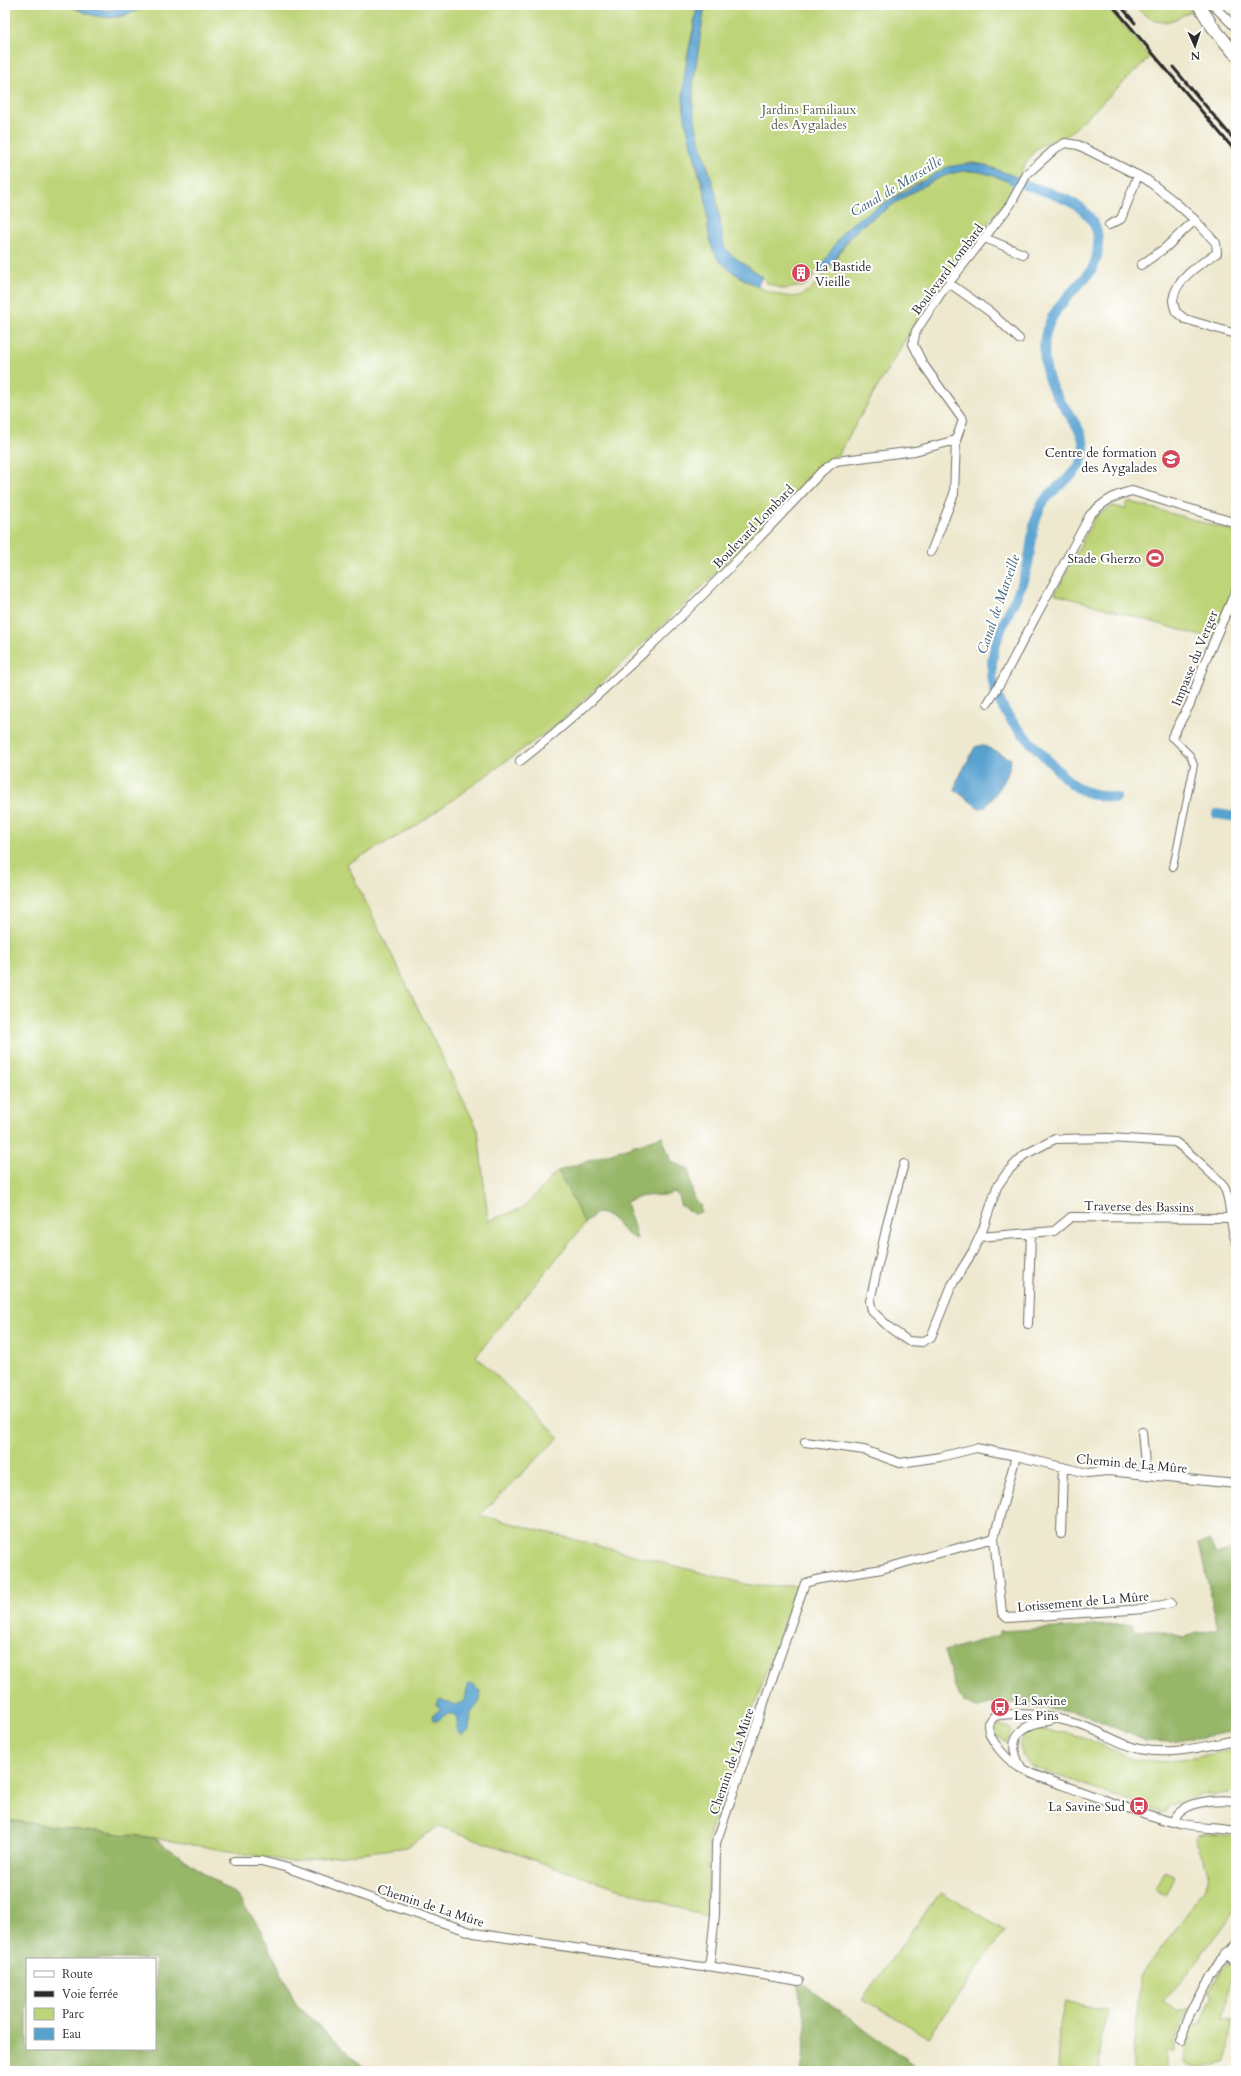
<svg xmlns="http://www.w3.org/2000/svg" width="1241" height="2076" font-family="Cardo,serif">
<style>
.green{fill:#bed478;stroke:#748052}
.forest{fill:#96b668;stroke:#60704a;fill-rule:evenodd}
.water{fill:#58a2d0;stroke:#42667e}
.lines{fill:none;stroke-linecap:round;stroke-linejoin:round}
.canal{stroke:#58a2d0;stroke-width:10}
.pedestrian-casing{stroke:#6f6d64;stroke-width:8}
.minor-casing{stroke:#6f6d64;stroke-width:10}
.secondary-casing{stroke:#6f6d64;stroke-width:14}
.pedestrian{stroke:#fff;stroke-width:6}
.minor{stroke:#fff;stroke-width:8}
.secondary{stroke:#fff;stroke-width:12}
.rail{stroke:#2b2b2b;stroke-width:3}
.labels{text-anchor:middle;stroke-width:4;stroke-linejoin:round;paint-order:stroke}
.park-label{font-size:13px;fill:#575e42;stroke:#fff}
.poi-label{font-size:13px;fill:#2b2b2b;stroke:#fff;text-anchor:end}
.street-label{font-size:13px;fill:#2b2b2b;stroke:#fff}
.water-label{font-size:14px;font-style:italic;fill:#3f6175;stroke:#fff}
</style>
<rect width="100%" height="100%" fill="#fff"/>
<filter id="ink" filterUnits="userSpaceOnUse"><feTurbulence type="fractalNoise" baseFrequency=".025" numOctaves="2"/><feDisplacementMap in="SourceGraphic" scale="8" xChannelSelector="R" yChannelSelector="G"/><feConvolveMatrix kernelMatrix="1 2 1 2 8 2 1 2 1" color-interpolation-filters="sRGB"/></filter>
<filter id="wash" filterUnits="userSpaceOnUse"><feTurbulence type="fractalNoise" baseFrequency=".012" numOctaves="4" result="noise"/><feDisplacementMap in="SourceGraphic" scale="16" xChannelSelector="R" yChannelSelector="G"/><feGaussianBlur stdDeviation="0.9" result="paint"/><feColorMatrix in="noise" values="0 0 0 0 0 0 0 0 0 0 0 0 0 0 0 0 0 1.4 0 .05"/><feComposite in="paint" operator="in"/></filter>
<g filter="url(#wash)">
<rect width="100%" height="100%" fill="#ede8ce"/>
<path class="green" d="M5,5H67L91,15L109,18L125,16L149,5H697C694,31 685,56 684,83C684,92 687,103 689,113C691,131 693,151 697,169C699,178 703,187 705,196C709,215 706,236 716,255C725,273 779,302 799,296C821,288 843,243 861,226C887,210 936,171 967,171C984,170 1001,179 1017,185L923,309L838,455L829,458L693,596L559,723L413,828L347,864L478,1130L488,1221L523,1208L558,1171L585,1224L476,1356L559,1437L480,1515L749,1585L797,1586L709,1833L708,1917L565,1871L439,1826L407,1847L292,1862L154,1838L5,1820Z
M705,5H1106L1150,57L1068,135L1045,143L1034,151L1022,169L1019,178L985,165L972,163L914,184L851,224L820,268L810,281L804,286L783,289L767,283L762,277L733,256L724,247L716,194L697,131L693,108V85Z
M1134,5H1191L1195,9C1167,24 1158,30 1134,5Z
M1131,502L1236,532V583L1212,639L1055,594L1096,516L1113,506L1125,509L1127,503Z
M1000,1725L1010,1728L1012,1731L1005,1743L995,1734V1728Z
M1041,1730L1061,1732L1083,1737L1132,1758L1163,1762L1236,1750V1789C1224,1797 1213,1793 1201,1794C1193,1796 1187,1800 1180,1804L1176,1803L1167,1807V1812H1162L1035,1768C1015,1756 1015,1732 1041,1730Z
M1208,1833L1227,1835L1236,1839V1908L1185,1977L1163,2001L1178,2012L1189,2008L1176,2038L1174,2051H1166V2071H1133C1131,2040 1140,2009 1139,1978L1206,1888L1208,1872L1195,1838L1197,1835Z
M1165,1871L1175,1877L1166,1896L1156,1888Z
M941,1892L1005,1930L929,2037L862,1999Z
M1226,1964H1230L1236,1970L1235,1982L1230,1981L1224,2019L1232,2020L1226,2061C1212,2066 1196,2074 1184,2061L1186,2042L1192,2024L1199,2025L1213,1995L1208,1992Z
M1065,2001L1108,2011L1101,2034L1099,2071H1057L1059,2029Z"/>
<path class="forest" d="M662,1136L671,1162L689,1169L693,1197L700,1204L701,1212L694,1214L680,1205V1198L674,1192L668,1195L643,1196L626,1202C629,1215 635,1227 637,1239C616,1232 620,1215 596,1213L585,1224L558,1171Z
M1209,1540L1216,1554L1236,1548V1731L1172,1742L1146,1741L1086,1715L1012,1703H991L976,1708L965,1703L958,1696L944,1651L1000,1635V1631L1132,1624L1135,1631H1161L1183,1637L1218,1628L1199,1543Z
M5,1820L154,1838L237,1896L261,1929L297,2006L368,2071H5ZM27,1959H155V2049H27Z
M796,1984L805,1985L922,2071H800L807,2025Z"/>
<path class="water" d="M68,5H88L105,10L117,9L129,5H149C114,21 104,22 68,5Z
M697,5H705L693,85V108L697,131L716,195L724,247L733,256L762,277L757,287C744,278 724,269 716,256C705,238 709,216 705,196C699,164 685,135 683,101C682,69 694,37 697,5Z
M972,163L985,165L1019,178L1017,185C1001,179 984,170 967,171C936,171 887,210 861,226L851,235L826,272L820,268L843,232L859,218L947,167Z
M982,745L1011,759C1010,778 996,793 985,807L979,808L955,790L957,781L975,747Z
M469,1683L474,1684L477,1690L481,1691L480,1701L471,1713L469,1730L461,1735L456,1731L458,1721L455,1715L448,1713L437,1721L433,1720L432,1715L440,1710L437,1704L439,1700L441,1699L452,1705C467,1704 465,1694 469,1683Z"/>
<g class="lines">
<path class="canal" d="M1014,181C1044,192 1100,201 1098,244C1098,255 1096,265 1089,273C1072,294 1051,308 1045,337C1043,351 1045,370 1050,383C1058,405 1087,429 1084,452C1081,477 1051,486 1041,506C1031,525 1032,548 1027,568C1019,600 995,629 992,663C989,704 1021,733 1047,759C1057,769 1066,781 1078,788C1089,795 1104,796 1116,798
M1217,814L1236,817"/>
</g>
</g>
<g filter="url(#ink)">
<g class="lines">
<g class="pedestrian-casing">
<path id="pedestrian" d="M1172,737L1190,755L1194,765L1173,867"/>
</g>
<g class="minor-casing">
<path id="minor" d="M1213,5L1236,28
M1109,225L1121,219L1138,175
M985,238L1023,254
M1141,265L1165,248L1195,220
M949,283L990,312L1019,339
M931,552L954,494L956,440
M988,703L1002,680L1090,515C1103,502 1114,495 1132,491L1236,523
M1172,737L1190,704L1204,664L1236,590
M520,761C563,728 601,692 641,655C703,596 763,535 822,471L836,461L915,451L956,440L963,420L923,364L913,344L916,331L941,293L1010,205L1027,174L1056,148L1065,143L1078,145L1147,180L1175,202L1195,220L1216,243L1217,253C1201,263 1175,279 1173,300C1173,304 1175,309 1176,312L1185,319L1236,334
M904,1164L889,1216L870,1301L872,1311L890,1328L908,1341L922,1342L931,1337L952,1285L973,1251L983,1229L997,1187L1008,1171L1024,1155L1055,1139L1109,1138L1175,1142C1184,1148 1221,1181 1225,1189C1232,1205 1229,1225 1236,1241
M979,1237L1054,1231L1071,1217L1232,1218
M1028,1324L1031,1233
M1142,1432L1146,1475
M805,1442L864,1450L900,1463L940,1457L976,1448L1016,1456
M1061,1534L1063,1467
M994,1538L1002,1613L1007,1618L1145,1609L1171,1603
M1236,1740C1205,1746 1171,1756 1139,1749C1122,1745 1107,1735 1091,1729C1063,1718 1024,1710 994,1716L988,1725C988,1741 1009,1762 1022,1769C1041,1779 1063,1785 1082,1792C1116,1804 1150,1817 1184,1825C1201,1829 1219,1827 1236,1831
M1021,1767C1004,1738 1021,1724 1049,1721
M1173,1822C1182,1800 1216,1799 1236,1801
M234,1861H261L288,1868L389,1905L474,1933L702,1967L708,1966L710,1961L715,1915L716,1843L805,1583L820,1579L882,1569L994,1538L1016,1456L1087,1473L1108,1471L1236,1484
M1227,1955L1236,1962
M708,1966L799,1981
M1180,2040L1188,2020L1211,1973L1236,1947"/>
</g>
<g class="secondary-casing">
<path id="secondary" d="M1199,5L1212,26L1236,55"/>
</g>
<use href="#pedestrian" class="pedestrian"/>
<use href="#minor" class="minor"/>
<use href="#secondary" class="secondary"/>
<path class="rail" d="M1112,5L1236,152
M1120,5L1135,23
M1173,67L1236,142"/>
</g>
</g>
<defs>
<g id="building-disc" transform="scale(1)"><circle r="9.5" fill="#d1495b" stroke="#fff"/><path d="M-4-6H4V6H1V3H-1V6H-4ZM-2.5-4.3h1.7v1.8h-1.7ZM.8-4.3h1.7v1.8H.8ZM-2.5-1h1.7V.8h-1.7ZM.8-1h1.7V.8H.8Z" fill="#fff"/></g>
<g id="school-disc" transform="scale(1)"><circle r="9.5" fill="#d1495b" stroke="#fff"/><path d="M0-5L7-2L0 1L-7-2ZM-4 1L0 2.5L4 1V4Q0 6-4 4Z" fill="#fff"/></g>
<g id="stadium-disc" transform="scale(1)"><circle r="9.5" fill="#d1495b" stroke="#fff"/><path d="M0-5a6.5 5 0 1 0 0 10a6.5 5 0 1 0 0-10ZM-3.5-1.8h7v3.6h-7Z" fill="#fff"/></g>
<g id="bus-disc" transform="scale(1)"><circle r="9.5" fill="#d1495b" stroke="#fff"/><path d="M-5-6H5V4H4V6H2V4H-2V6H-4V4H-5ZM-3.5-4V0h7V-4ZM-3.5 1.2v1.5H-2V1.2ZM2 1.2v1.5H3.5V1.2Z" fill="#fff"/></g>
</defs>
<g fill-rule="evenodd">
<use href="#building-disc" x="801" y="273"/>
<use href="#school-disc" x="1171" y="459"/>
<use href="#stadium-disc" x="1155" y="558"/>
<use href="#bus-disc" x="1000" y="1707"/>
<use href="#bus-disc" x="1139" y="1806"/>
</g>
<g class="labels">
<g class="park-label">
<text x="809" y="114">Jardins Familiaux<tspan x="809" dy="15">des Aygalades</tspan></text>
</g>
<g class="poi-label">
<text x="815" y="271" text-anchor="start">La Bastide<tspan x="815" dy="15">Vieille</tspan></text>
<text x="1157" y="457">Centre de formation<tspan x="1157" dy="15">des Aygalades</tspan></text>
<text x="1141" y="563">Stade Gherzo</text>
<text x="1014" y="1705" text-anchor="start">La Savine<tspan x="1014" dy="15">Les Pins</tspan></text>
<text x="1125" y="1811">La Savine Sud</text>
</g>
<g class="street-label">
<text transform="translate(947 269) rotate(-53)" y="5">Boulevard Lombard</text>
<text transform="translate(753 526) rotate(-46)" y="5">Boulevard Lombard</text>
<text transform="translate(1194 658) rotate(-68)" y="5">Impasse du Verger</text>
<text transform="translate(1139 1206) rotate(1)" y="5">Traverse des Bassins</text>
<text transform="translate(1132 1463) rotate(5)" y="5">Chemin de La Mûre</text>
<text transform="translate(1083 1601) rotate(-5)" y="5">Lotissement de La Mûre</text>
<text transform="translate(731 1761) rotate(-71)" y="5">Chemin de La Mûre</text>
<text transform="translate(431 1905) rotate(18)" y="5">Chemin de La Mûre</text>
</g>
<g class="water-label">
<text transform="translate(896 186) rotate(-31)" y="5">Canal de Marseille</text>
<text transform="translate(998 604) rotate(-71)" y="5">Canal de Marseille</text>
</g>
</g>
<rect width="1241" height="2076" fill="none" stroke="#fff" stroke-width="20"/>
<rect x="26" y="1958" width="130" height="92" fill="#ffffff" stroke="#aaaaaa"/>
<rect x="34" y="1971" width="20" height="6" fill="#ffffff" stroke="#aaaaaa"/>
<text x="62" y="1978" font-size="12" fill="#2b2b2b">Route</text>
<rect x="34" y="1991" width="20" height="6" fill="#2b2b2b" stroke="#aaaaaa"/>
<text x="62" y="1998" font-size="12" fill="#2b2b2b">Voie ferrée</text>
<rect x="34" y="2008" width="20" height="12" fill="#bed478" stroke="#aaaaaa"/>
<text x="62" y="2018" font-size="12" fill="#2b2b2b">Parc</text>
<rect x="34" y="2028" width="20" height="12" fill="#58a2d0" stroke="#aaaaaa"/>
<text x="62" y="2038" font-size="12" fill="#2b2b2b">Eau</text>
<g transform="translate(1195 46) rotate(177)" stroke="#ffffff" stroke-width="3" paint-order="stroke">
<path d="M0-3L7 15L0 10L-7 15Z" fill="#2b2b2b"/>
<text y="-6" font-size="11" font-weight="bold" text-anchor="middle" fill="#2b2b2b">N</text>
</g>
</svg>
